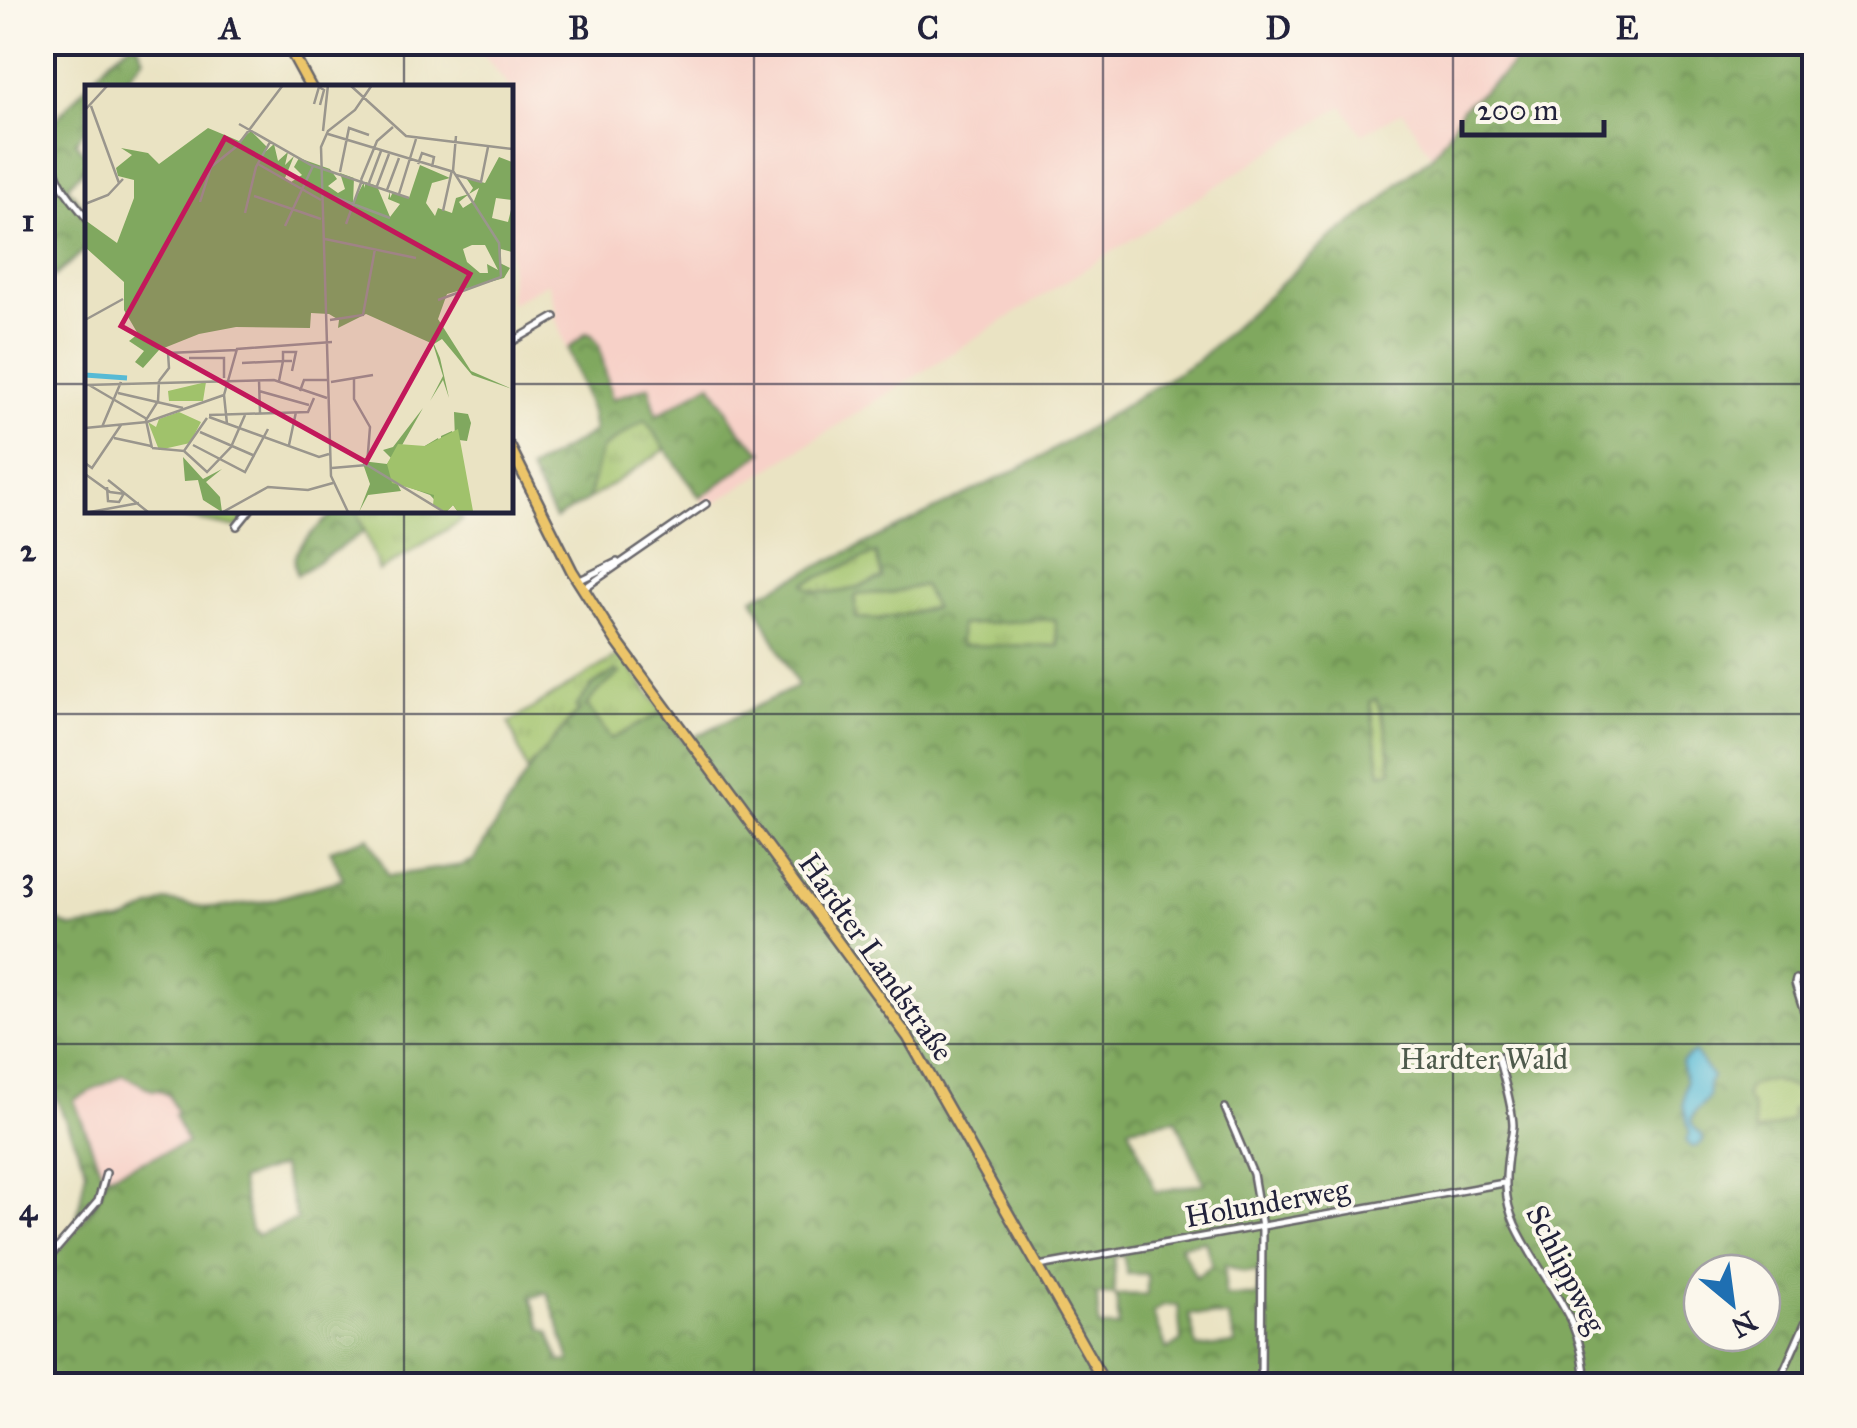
<svg xmlns="http://www.w3.org/2000/svg" width="1857" height="1428" font-family="'IM FELL Great Primer',serif">
<style>
.built{fill:#f7d1c8}
.grass{fill:url(#grass-tufts);stroke:#617253;stroke-width:2.5}
.forest{fill:url(#forest-crowns);stroke:#51654d;stroke-width:2.5;fill-rule:evenodd}
.park{fill:#a0c26b;stroke:#617253;stroke-width:2.5}
.water{fill:#57bad5;stroke:#3c6e88;stroke-width:2.5}
.lines{fill:none;stroke-linecap:round;stroke-linejoin:round}
.minor-casing{stroke:#68666b;stroke-width:10}
.major-casing{stroke:#68666b;stroke-width:14}
.minor{stroke:#fff;stroke-width:5}
.major{stroke:#ecc569;stroke-width:9}
.grid{fill:none;stroke:#22223b;stroke-width:2.5;stroke-opacity:0.55}
.labels{text-anchor:middle;stroke-width:8;stroke-linejoin:round;paint-order:stroke}
.street-label{font-size:30px;fill:#22223b;stroke:#fbf7ec}
.park-label{font-size:30px;fill:#4e5a4c;stroke:#fbf7ec}
.inset-river{fill:none;stroke:#57bad5;stroke-width:5}
.inset-road{fill:none;stroke:#9a968d;stroke-width:2.5}
.view{fill:#c2185b;fill-opacity:0.15;stroke:#c2185b;stroke-width:5}
.inset-edge{fill:none;stroke:#22223b;stroke-width:5}
.neatline{fill:none;stroke:#22223b;stroke-width:4}
.grid-label{font-size:32px;text-anchor:middle;font-weight:bold;fill:#22223b}
</style>
<defs>
<pattern id="grass-tufts" width="24" height="20" patternUnits="userSpaceOnUse" patternTransform="scale(2.5)"><rect width="24" height="20" fill="#a0c26b"/><path d="M3 7l-1-3M5 7V3M7 7l1-3M15 17l-1-3M17 17v-4M19 17l1-3" fill="none" stroke="#8aa65e"/></pattern>
<pattern id="forest-crowns" width="20" height="18" patternUnits="userSpaceOnUse" patternTransform="scale(2.5)"><rect width="20" height="18" fill="#80a85f"/><path d="M2 6a3 3 0 1 1 6 0M12 15a3 3 0 1 1 6 0" fill="none" stroke="#688850"/></pattern>
</defs>
<rect width="100%" height="100%" fill="#fbf7ec"/>
<filter id="ink" filterUnits="userSpaceOnUse"><feTurbulence type="fractalNoise" baseFrequency=".01" numOctaves="2"/><feDisplacementMap in="SourceGraphic" scale="20" xChannelSelector="R" yChannelSelector="G"/><feConvolveMatrix kernelMatrix="1 2 1 2 8 2 1 2 1" color-interpolation-filters="sRGB"/></filter>
<filter id="wash" filterUnits="userSpaceOnUse"><feTurbulence type="fractalNoise" baseFrequency=".0048" numOctaves="4" result="noise"/><feDisplacementMap in="SourceGraphic" scale="40" xChannelSelector="R" yChannelSelector="G"/><feGaussianBlur stdDeviation="2.25" result="paint"/><feColorMatrix in="noise" values="0 0 0 0 0 0 0 0 0 0 0 0 0 0 0 0 0 1.4 0 .05"/><feComposite in="paint" operator="in"/></filter>
<g filter="url(#wash)">
<rect width="100%" height="100%" fill="#eae3c3"/>
<path class="built" d="M474,43H1522L1514,62L1501,76L1462,108L1448,135L1432,156L1403,111L1362,134L1343,106L707,508L646,420L594,432L591,412L578,374L570,359L554,314L557,312L548,282L510,304V96L514,93Z
M123,1075L153,1091L156,1089L169,1095L177,1113L174,1116L188,1143L109,1175L101,1172L74,1100Z"/>
<path class="grass" d="M645,419L666,449L588,500L601,450Z
M147,510H252L237,528Z
M357,510H457L462,520L379,571Z
M875,552L883,578C858,588 829,600 805,586V583Z
M923,585L935,607L878,619L855,618V598L858,594L891,593Z
M1054,619L1059,646L960,645V625Z
M620,654L663,712L611,739L586,705L596,693L619,674L615,671L592,686L576,707L579,710L532,765L528,774L509,723Z
M1376,699L1385,725L1392,771L1380,773L1369,701Z"/>
<path class="forest" d="M1794,42L1814,54V1385L1380,1386L1329,1383L1328,1386H1245V1382H1235L1234,1385L1215,1386L1214,1382H1194L1193,1386L43,1385L42,1268L67,1241L96,1204L107,1174L110,1175L187,1143L174,1115L177,1113L169,1095L156,1089L154,1091L123,1075L74,1100L101,1171L105,1173L95,1202L76,1223L86,1169L43,1067V914L72,928L122,922L165,901L214,908L268,901L343,879L330,850L369,837L388,876L463,865L474,860L532,765L579,711L576,707L592,686L615,671L620,673L596,693L587,705L611,739L663,712L684,742L798,686L753,598L1038,459L1198,360L1326,242L1377,205L1397,184L1432,156L1447,135L1462,108L1501,76L1514,62L1522,43ZM876,553L882,578C858,588 829,600 805,586V583ZM923,585L934,608L878,619L856,618L855,598L858,594L891,593ZM1054,619L1059,646L960,645V625ZM1376,699L1385,725L1392,770L1381,773L1370,701ZM1176,1119L1204,1183L1156,1192L1129,1127ZM281,1166L297,1220L257,1235L251,1230L240,1180ZM1205,1241L1212,1265L1196,1277L1180,1245ZM1123,1255L1127,1274H1147V1294L1116,1295L1119,1327H1099L1097,1295L1114,1294V1257ZM1225,1265L1245,1272L1258,1271V1296H1225ZM1702,1273H1762V1333H1702ZM547,1292L548,1293L570,1360L560,1362L549,1332L542,1329L531,1298ZM1163,1305H1178L1181,1341L1167,1350L1153,1313ZM1189,1314L1228,1317L1236,1344L1197,1348Z
M131,43H137L144,58L120,87L88,88L87,127L75,142L87,157V166L67,186L87,213V248L54,277L43,257L42,176L45,172L42,168L43,101L47,108L49,127L110,59Z
M586,333L592,335L599,345L612,399L649,386L657,415L711,383L740,431L763,452L700,498L645,420L601,449L588,500L555,519L529,470L594,432L591,412L568,349Z
M337,510H357L364,532L297,575C296,573 294,560 295,557C298,544 326,519 337,510Z"/>
<path class="park" d="M1771,1080L1802,1091L1804,1105L1792,1109L1791,1120L1778,1126L1755,1132C1754,1124 1755,1114 1752,1106C1751,1103 1748,1101 1747,1098C1744,1083 1761,1082 1771,1080Z"/>
<path class="water" d="M1694,1052L1712,1077L1708,1084L1709,1096C1698,1113 1679,1117 1702,1135L1703,1141L1697,1146L1692,1147L1686,1141L1690,1133L1683,1105L1686,1081L1681,1062Z"/>
</g>
<g filter="url(#ink)">
<g class="lines">
<g class="minor-casing">
<path id="minor" d="M42,93C56,116 49,140 54,165C58,186 75,203 88,220
M510,343L555,317
M237,526L250,510
M578,581L617,562
M583,589L706,504
M1796,979L1795,983L1809,1027L1814,1059
M1498,1056C1503,1078 1512,1102 1513,1125C1513,1132 1511,1140 1509,1148C1505,1175 1503,1198 1515,1224C1540,1279 1587,1320 1585,1386
M1225,1108L1253,1174L1262,1227L1261,1386
M42,1266L98,1201L106,1173
M1039,1266L1504,1183
M1105,1378L1586,1381
M1777,1386L1814,1303"/>
</g>
<g class="major-casing">
<path id="major" d="M286,42L311,88
M510,447L572,571L617,642L908,1037L1106,1386"/>
</g>
<use href="#minor" class="minor"/>
<use href="#major" class="major"/>
</g>
</g>
<path class="grid" d="M404,42V88M754,42V1386M1103,42V1386M1453,42V1386M42,384H88M510,384H1814M404,510V1386M42,714H1814M42,1044H1814"/>
<g class="labels">
<g class="street-label">
<text transform="translate(876 957) rotate(55)" y="10">Hardter Landstraße</text>
<text transform="translate(1267 1203) rotate(-10)" y="10">Holunderweg</text>
<text transform="translate(1566 1269) rotate(63)" y="10">Schlippweg</text>
</g>
<g class="park-label">
<text x="1484" y="1069">Hardter Wald</text>
</g>
</g>
<g transform="translate(85 85)">
<rect width="428" height="428" fill="#eae3c3"/>
<path d="M121,297L118,316H84L83,306ZM94,327L116,337L105,358L74,365L63,337L71,342L74,334Z" fill="#a0c26b"/>
<path d="M123,43L154,56L166,46L182,62L179,68L189,59L193,76L203,67L200,80L209,71L200,93L206,97L217,90L209,82L214,73L245,84L252,94L243,101L253,108L260,104L255,88L269,93L268,118L279,97V103L281,97L292,101L305,132L315,119L303,114L305,106V113L308,107L324,113L335,80L365,93L347,98L341,118L350,131L353,123L367,128L371,113L384,109L374,117L378,123L389,116L394,103L384,109L388,103L381,93L400,98L414,72L427,77V115L411,113L407,133L423,137L427,121V167L416,164L415,178L425,183L419,193L362,209L353,234L386,286L427,304L387,290L357,254L349,259L355,273L364,313L358,295L345,316L358,291L348,259L281,229L253,243L254,235L244,229L226,228L225,243L151,242L114,249L74,265L58,283L50,277L59,266L44,256L53,249L39,225V197L1,163L0,135L32,158L49,113V95L33,91L31,83L47,70L36,63L63,68L74,79ZM387,160H400L413,185L402,179L403,188H395L382,177L378,164ZM338,323L316,362H338L353,353L356,360V351L367,346L370,354L369,327L383,329L386,338L382,356L374,355L383,407L373,427L368,420L361,427L345,410L312,398L316,406L283,410L274,427L285,399L277,376L302,379L306,373L298,365L308,362ZM98,372L118,394L137,384L121,397L135,412L137,427L118,415L113,395L100,396Z" fill="#80a85f" fill-rule="evenodd"/>
<path d="M373,344L388,426L373,427L368,420L361,427L348,420L349,410L307,398L302,379L313,359L340,361Z" fill="#a0c26b"/>
<path class="inset-river" d="M0,290L42,293"/>
<path class="inset-road" d="M265,0L321,51L428,64M229,19L234,2L239,5L235,20M6,21L34,98M0,25L23,0M154,39L226,80L324,113M238,46L243,0M243,49L369,87M371,51L368,86L414,158L416,192M173,79L236,115M333,79L337,68L349,72L347,82M255,87L264,43L284,50M371,90L396,97L403,62M276,95L292,56L308,42M284,98L296,66M292,101L304,69M302,105L314,73M239,108L305,133M314,109L331,54M169,111L236,134M115,117L126,82L152,61L198,0M0,119L23,110L38,94M358,126L367,85M160,128L171,82L185,57M261,139L277,95M200,141L228,81M240,154L331,173M353,215L416,192M0,235L38,214M245,235L278,230L290,164M104,273H139V293M207,276H198V267H211L207,286M157,278L198,276L194,296M269,294V314L285,342L282,380M174,295L175,328M74,296L84,283L83,268L152,265M246,297L288,290M0,300L189,295L242,313M4,300L62,334M174,306L224,320M215,306L219,295H243M33,308L98,323M124,330L223,327L229,313M124,332L234,372L244,369M142,339L139,310L152,264L247,257M17,342L36,297M0,343L62,337L139,310M115,347L170,371M29,353L66,361M108,360L160,387L183,344M204,360L211,327M67,363L99,366L122,333M67,363L61,335L73,316L74,296M99,366L122,387L146,362L160,330M0,378L7,383L36,340M282,380L359,427M247,383L282,380M0,389L25,407L40,409M23,395L63,427M22,402L23,416L34,417L38,410M5,427L54,418M138,427L183,402L223,405L248,398M263,427L246,391L236,62L243,46L270,25L287,0"/>
<path class="view" d="M140,53L385,189L281,377L36,241Z"/>
<rect width="428" height="428" class="inset-edge"/>
</g>
<rect width="1857" height="1428" fill="none" stroke="#fbf7ec" stroke-width="110"/>
<g transform="translate(1732 1303) rotate(151)"><circle r="48" fill="#fbf7ec" stroke="#a4a2a5" stroke-width="2.5"/>
<path d="M0-8L18 38L0 25L-18 38Z" fill="#1f6fb2"/>
<text y="-15" font-size="28" font-weight="bold" text-anchor="middle" fill="#22223b">N</text>
</g>
<path d="M1462 120v15h142v-15" fill="none" stroke="#22223b" stroke-width="5"/>
<text x="1477" y="120" font-size="30" fill="#22223b" stroke="#fbf7ec" stroke-width="8" paint-order="stroke">200 m</text>
<rect x="55" y="55" width="1747" height="1318" class="neatline"/>
<g class="grid-label">
<text x="230" y="39">A</text>
<text x="579" y="39">B</text>
<text x="928" y="39">C</text>
<text x="1278" y="39">D</text>
<text x="1627" y="39">E</text>
<text x="28" y="231">1</text>
<text x="28" y="561">2</text>
<text x="28" y="890">3</text>
<text x="28" y="1220">4</text>
</g>
</svg>
